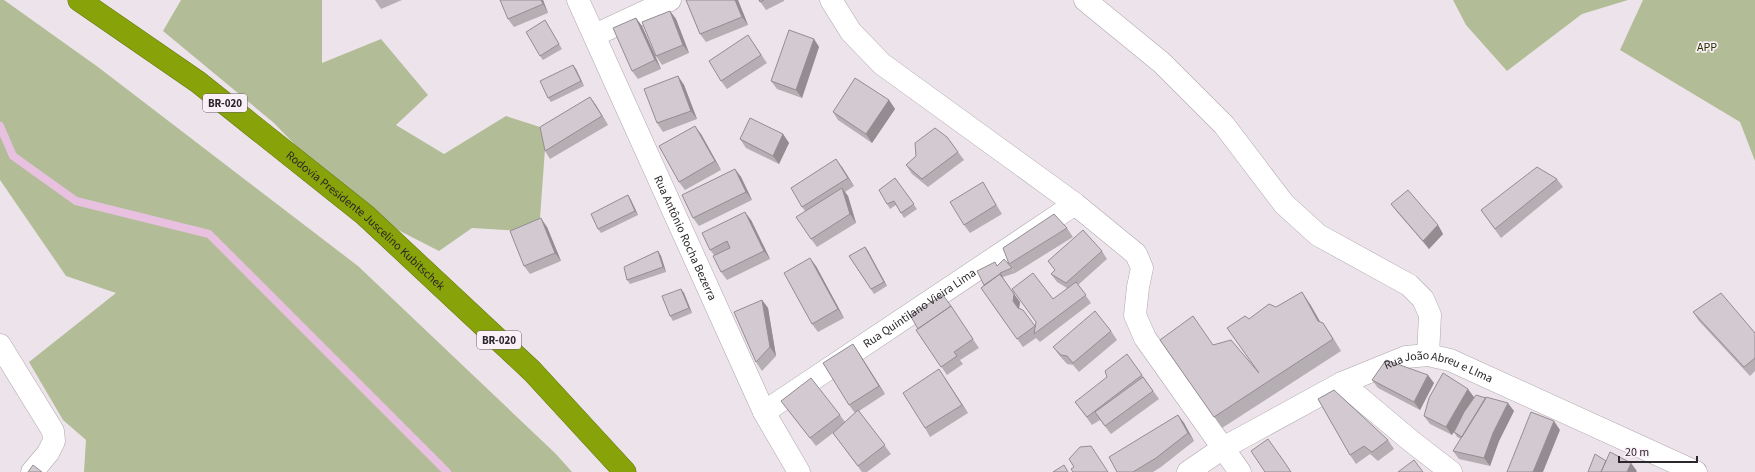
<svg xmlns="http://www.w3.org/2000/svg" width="1755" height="472" font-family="'Source Sans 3',sans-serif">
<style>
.green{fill:#b2bd97}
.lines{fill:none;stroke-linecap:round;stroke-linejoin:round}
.stream{stroke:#e9c1e0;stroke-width:8}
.minor-casing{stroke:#afa6ac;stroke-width:23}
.highway-casing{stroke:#677715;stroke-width:23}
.minor{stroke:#fff;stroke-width:22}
.highway{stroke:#88a209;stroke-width:22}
.wall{fill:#b5aeb3}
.shaded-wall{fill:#938d92}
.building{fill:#d2cad0;stroke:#938d92}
.labels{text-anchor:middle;stroke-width:3.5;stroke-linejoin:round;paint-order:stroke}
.shield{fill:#faf1f8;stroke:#696468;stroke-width:1}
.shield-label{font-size:11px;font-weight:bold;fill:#2b272a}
.park-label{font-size:12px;fill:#293300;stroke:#faf1f8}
.street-label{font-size:12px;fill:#2b272a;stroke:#faf1f8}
</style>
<rect width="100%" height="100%" fill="#ede4eb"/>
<path class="green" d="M0,0H4L98,67L358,266L556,454L572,472H84L86,440L63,420L29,362L116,293L66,276L0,180Z
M181,0H322V63L381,39L428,95L396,125L444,154L506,116L540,127L545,149L539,232L472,228L439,251L357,209L274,123L163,31Z
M1453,0H1628L1582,14L1507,71L1466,25Z
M1643,0H1755V161L1740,122L1620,50Z"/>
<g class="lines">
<path class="stream" d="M0,126L13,156L76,201L209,234L447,472"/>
<g class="minor-casing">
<g id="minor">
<path id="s1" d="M578,0L764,412L799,472"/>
<path d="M831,0L851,32L882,64L1075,204L1136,254L1142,268L1138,287L1135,315L1145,338L1240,472"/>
<path d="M1085,0L1162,63L1224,125L1284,204L1318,235L1409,285L1423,299L1430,315L1428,355"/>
<path d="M595,35L670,0"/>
<path d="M0,345L53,431L54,441L48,453L32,472"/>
<path d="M1342,383L1411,441L1451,472"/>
<path id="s2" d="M764,412L1075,204"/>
<path id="s3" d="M1188,472L1223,448L1342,383L1406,357L1428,355L1450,360L1696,472"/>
</g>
</g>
<g class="highway-casing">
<g id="highway">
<path id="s4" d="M79,0L198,82L365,215L532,371L625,472"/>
</g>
</g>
<use href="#minor" class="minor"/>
<use href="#highway" class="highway"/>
</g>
<path class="wall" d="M375,0H402L381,9Z
M543,0L548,13L514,27L508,19Z
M686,0H738L748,25L706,42L700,34Z
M759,0H784V1L766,10Z
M670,11L676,19L689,53L662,65L656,56Z
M636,18L642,26L661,69L638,79L632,71Z
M548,25L562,49L543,60L540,56Z
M814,39L819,47L802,98L777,89L771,81Z
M754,44L767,63L727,89L721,81Z
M573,65L576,69L584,86L551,102L548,98Z
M678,76L684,85L697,119L663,132L657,123Z
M590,97L608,125L550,159L545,151Z
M889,100L895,109L872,143L838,120L833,112Z
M701,134L721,170L685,190L679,182Z
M783,134L789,143L779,164L746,148L740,139Z
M947,137L964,160L928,187L912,174L906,165Z
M842,167L854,186L845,192L848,196L856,223L817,247L811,239L805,211L802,207Z
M735,169L741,177L752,200L699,226L693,218Z
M895,178L917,209L904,218L896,205L890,209L887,204Z
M1557,179L1563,187L1501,238L1481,210Z
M988,191L1002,214L970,233L964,225Z
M628,195L631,200L638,215L601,233L598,229Z
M1391,204L1438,225L1443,234L1429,249L1397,212Z
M751,220L770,259L727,280L721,272L715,256L710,250Z
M547,227L561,261L530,274L524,266Z
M1067,228L1073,237L1015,273L1009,264Z
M865,247L868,251L887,286L874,294L849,256Z
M658,251L661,256L666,272L630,284L627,280Z
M1102,251L1107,259L1078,285L1091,303L1040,342L1036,338L1023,347L981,288L984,285L995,262L997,266L1004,259L1015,273L1003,277L1005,281L1020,302L1019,308L1023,310L1035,327L1067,288L1057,282L1051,274L1055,270L1048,261Z
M816,266L844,318L818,332L812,324Z
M681,289L684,293L692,313L673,321L670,316Z
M943,295L979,348L960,360L963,364L947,375L916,330L918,329Z
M762,300L768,308L776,356L762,371L756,362Z
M1310,304L1320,322L1323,323L1341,351L1222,428L1160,340L1213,345L1258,373L1249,319L1276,307Z
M1693,312L1755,333V371L1750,376L1699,321Z
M1111,331L1117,340L1079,372L1073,365L1067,364L1059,355L1053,347Z
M859,353L885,394L859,411L891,454L867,472H862L833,433L816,446L781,401L840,415L845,422L855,413L849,405Z
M1142,375L1159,399L1111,434L1100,420L1092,425L1075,402Z
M945,378L968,413L930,437L925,428Z
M1372,380L1434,383L1420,410L1378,388Z
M1474,397L1514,411L1499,441L1490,466L1459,459L1453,451L1461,439L1457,437L1454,432L1457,427L1452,435L1430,424L1424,416Z
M1318,399L1388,440L1394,449L1378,461L1370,454L1356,464L1350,455Z
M1178,415L1184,423L1194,441L1161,467L1153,472H1117Z"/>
<path class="shaded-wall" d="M541,0H543L548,13L543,4Z
M735,0H738L748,25L742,17Z
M670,11L676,19L689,53L683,45Z
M636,18L642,26L661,69L655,60Z
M814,39L819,47L802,98L796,90Z
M573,65L576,69L584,86L581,81Z
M678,76L684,85L697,119L691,111Z
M590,97L596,105L608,125L602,116Z
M889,100L895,109L872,143L866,134Z
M695,126L701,134L721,170L715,161Z
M783,134L789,143L779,164L773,156Z
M836,159L842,167L854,186L848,178Z
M735,169L741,177L752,200L746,192Z
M842,188L848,196L856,223L850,214Z
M628,195L631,200L638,215L635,211Z
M745,212L751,220L770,259L764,251Z
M541,218L547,227L561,261L555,253Z
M1438,225L1443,234L1429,249L1423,241Z
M865,247L868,251L887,286L884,282Z
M658,251L661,256L666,272L663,267Z
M810,258L816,266L844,318L838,309Z
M681,289L684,293L692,313L689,308Z
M1302,292L1310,304L1326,332L1318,321Z
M1014,294L1020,302L1019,309L1013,301Z
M762,300L768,308L776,356L770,347Z
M1323,323L1331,335L1341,351L1333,339Z
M853,344L859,353L885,394L879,386Z
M939,369L945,378L968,413L962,405Z
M1428,375L1434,383L1420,410L1414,402Z
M1468,389L1474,397L1452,435L1446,427Z
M1508,403L1514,411L1499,441L1490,466L1484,458L1493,433Z
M1178,415L1184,423L1194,441L1188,433Z
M1554,421L1560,430L1543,472H1533Z
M1631,463L1637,471L1636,472H1627Z"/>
<path class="building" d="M500,0H541L543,4L508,19Z
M686,0H735L742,17L700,34Z
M759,0H764L760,2Z
M670,11L683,45L656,56L642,22Z
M636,18L655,60L632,71L613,28Z
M545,20L559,44L540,56L526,32Z
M789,30L814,39L796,90L771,81Z
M748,35L761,55L721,81L709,61Z
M573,65L581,81L548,98L540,81Z
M678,76L691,111L657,123L644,89Z
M855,78L889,100L866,134L833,112Z
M590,97L602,116L545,151L540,127Z
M750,118L783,134L773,156L740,139Z
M695,126L715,161L679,182L659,146Z
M935,128L947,137L958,152L922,179L906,165L916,156L915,143Z
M836,159L848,178L802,207L791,188Z
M1537,167L1557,179L1495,229L1481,210Z
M735,169L746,192L693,218L682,195Z
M895,178L914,204L901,213L894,201L887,204L879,190Z
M983,182L996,205L964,225L950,202Z
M842,188L850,214L811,239L796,217Z
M1408,190L1438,225L1423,241L1391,204Z
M628,195L635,211L598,229L591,214Z
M745,212L764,251L721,272L713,256L730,248L727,241L710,250L702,233Z
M1054,214L1067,228L1009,264L1003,248Z
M541,218L555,253L524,266L510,231Z
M1083,230L1102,251L1066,283L1051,274L1055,270L1048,261Z
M865,247L884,282L871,289L849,256Z
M658,251L663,267L627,280L624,267Z
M810,258L838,309L812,324L784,273Z
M1004,259L1012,268L1000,273L1002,277L1000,274L984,285L977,271L995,262L997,266Z
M1033,273L1053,299L1076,282L1086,295L1034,334L1036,322L1012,289Z
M1000,274L1014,294L1013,301L1018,308L1023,310L1035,326L1017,339L981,288Z
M681,289L689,308L670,316L662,296Z
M1302,292L1318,321L1323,323L1333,339L1214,417L1160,340L1193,316L1213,345L1231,340L1259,373L1227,328L1245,316L1249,319L1269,304L1276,307Z
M1721,293L1755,333V358L1744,367L1693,312Z
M943,295L951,306L918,329L910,315Z
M762,300L770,347L756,362L734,312Z
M951,306L973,339L954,352L957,356L941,367L916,330Z
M1095,311L1111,331L1073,363L1067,356L1061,355L1053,347Z
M853,344L879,386L849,405L823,363Z
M1127,354L1142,375L1087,417L1075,402L1107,377L1105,371Z
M1386,360L1428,375L1414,402L1372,380Z
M939,369L962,405L925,428L903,393Z
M1443,373L1468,389L1446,427L1424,416L1429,398Z
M1143,377L1153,391L1105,426L1095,412Z
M811,378L840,415L810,438L781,401Z
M1334,390L1388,440L1372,452L1364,446L1350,455L1318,399Z
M1476,395L1486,398L1462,437L1454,432L1464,412Z
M1486,397L1508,403L1493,433L1484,458L1453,451Z
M858,410L885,445L858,466L833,433Z
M1531,412L1554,421L1533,472H1507Z
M1178,415L1188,433L1156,458L1133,472H1117L1109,457Z
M1268,439L1283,460L1291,472H1265L1251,451Z
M1091,446L1108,472H1073L1071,469L1074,467L1069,459L1080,447Z
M1610,452L1631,463L1627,472H1601Z
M1595,454L1606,461L1601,472H1588Z
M1414,460L1423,472H1398Z
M33,465L42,472H28Z
M1064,465L1068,472H1053Z"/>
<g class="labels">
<g class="shield">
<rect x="203" y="94" width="44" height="18" rx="3"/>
<rect x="477" y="331" width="44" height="18" rx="3"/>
</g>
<g class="shield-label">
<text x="225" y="107">BR-020</text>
<text x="499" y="344">BR-020</text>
</g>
<g class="park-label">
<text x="1707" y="51">APP</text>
</g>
<g class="street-label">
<text dy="4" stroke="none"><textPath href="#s4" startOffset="362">Rodovia Presidente Juscelino Kubitschek</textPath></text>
<text dy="4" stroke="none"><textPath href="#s1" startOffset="261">Rua Antônio Rocha Bezerra</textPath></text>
<text dy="4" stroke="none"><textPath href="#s2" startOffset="187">Rua Quintilano Vieira Lima</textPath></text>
<text dy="4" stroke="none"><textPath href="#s3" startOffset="281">Rua João Abreu e LIma</textPath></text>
</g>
</g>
<path d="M1619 456v6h78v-6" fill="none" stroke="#2b272a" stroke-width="2"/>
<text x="1625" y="456" font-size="12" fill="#2b272a" stroke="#faf1f8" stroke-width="3" paint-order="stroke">20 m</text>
</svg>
